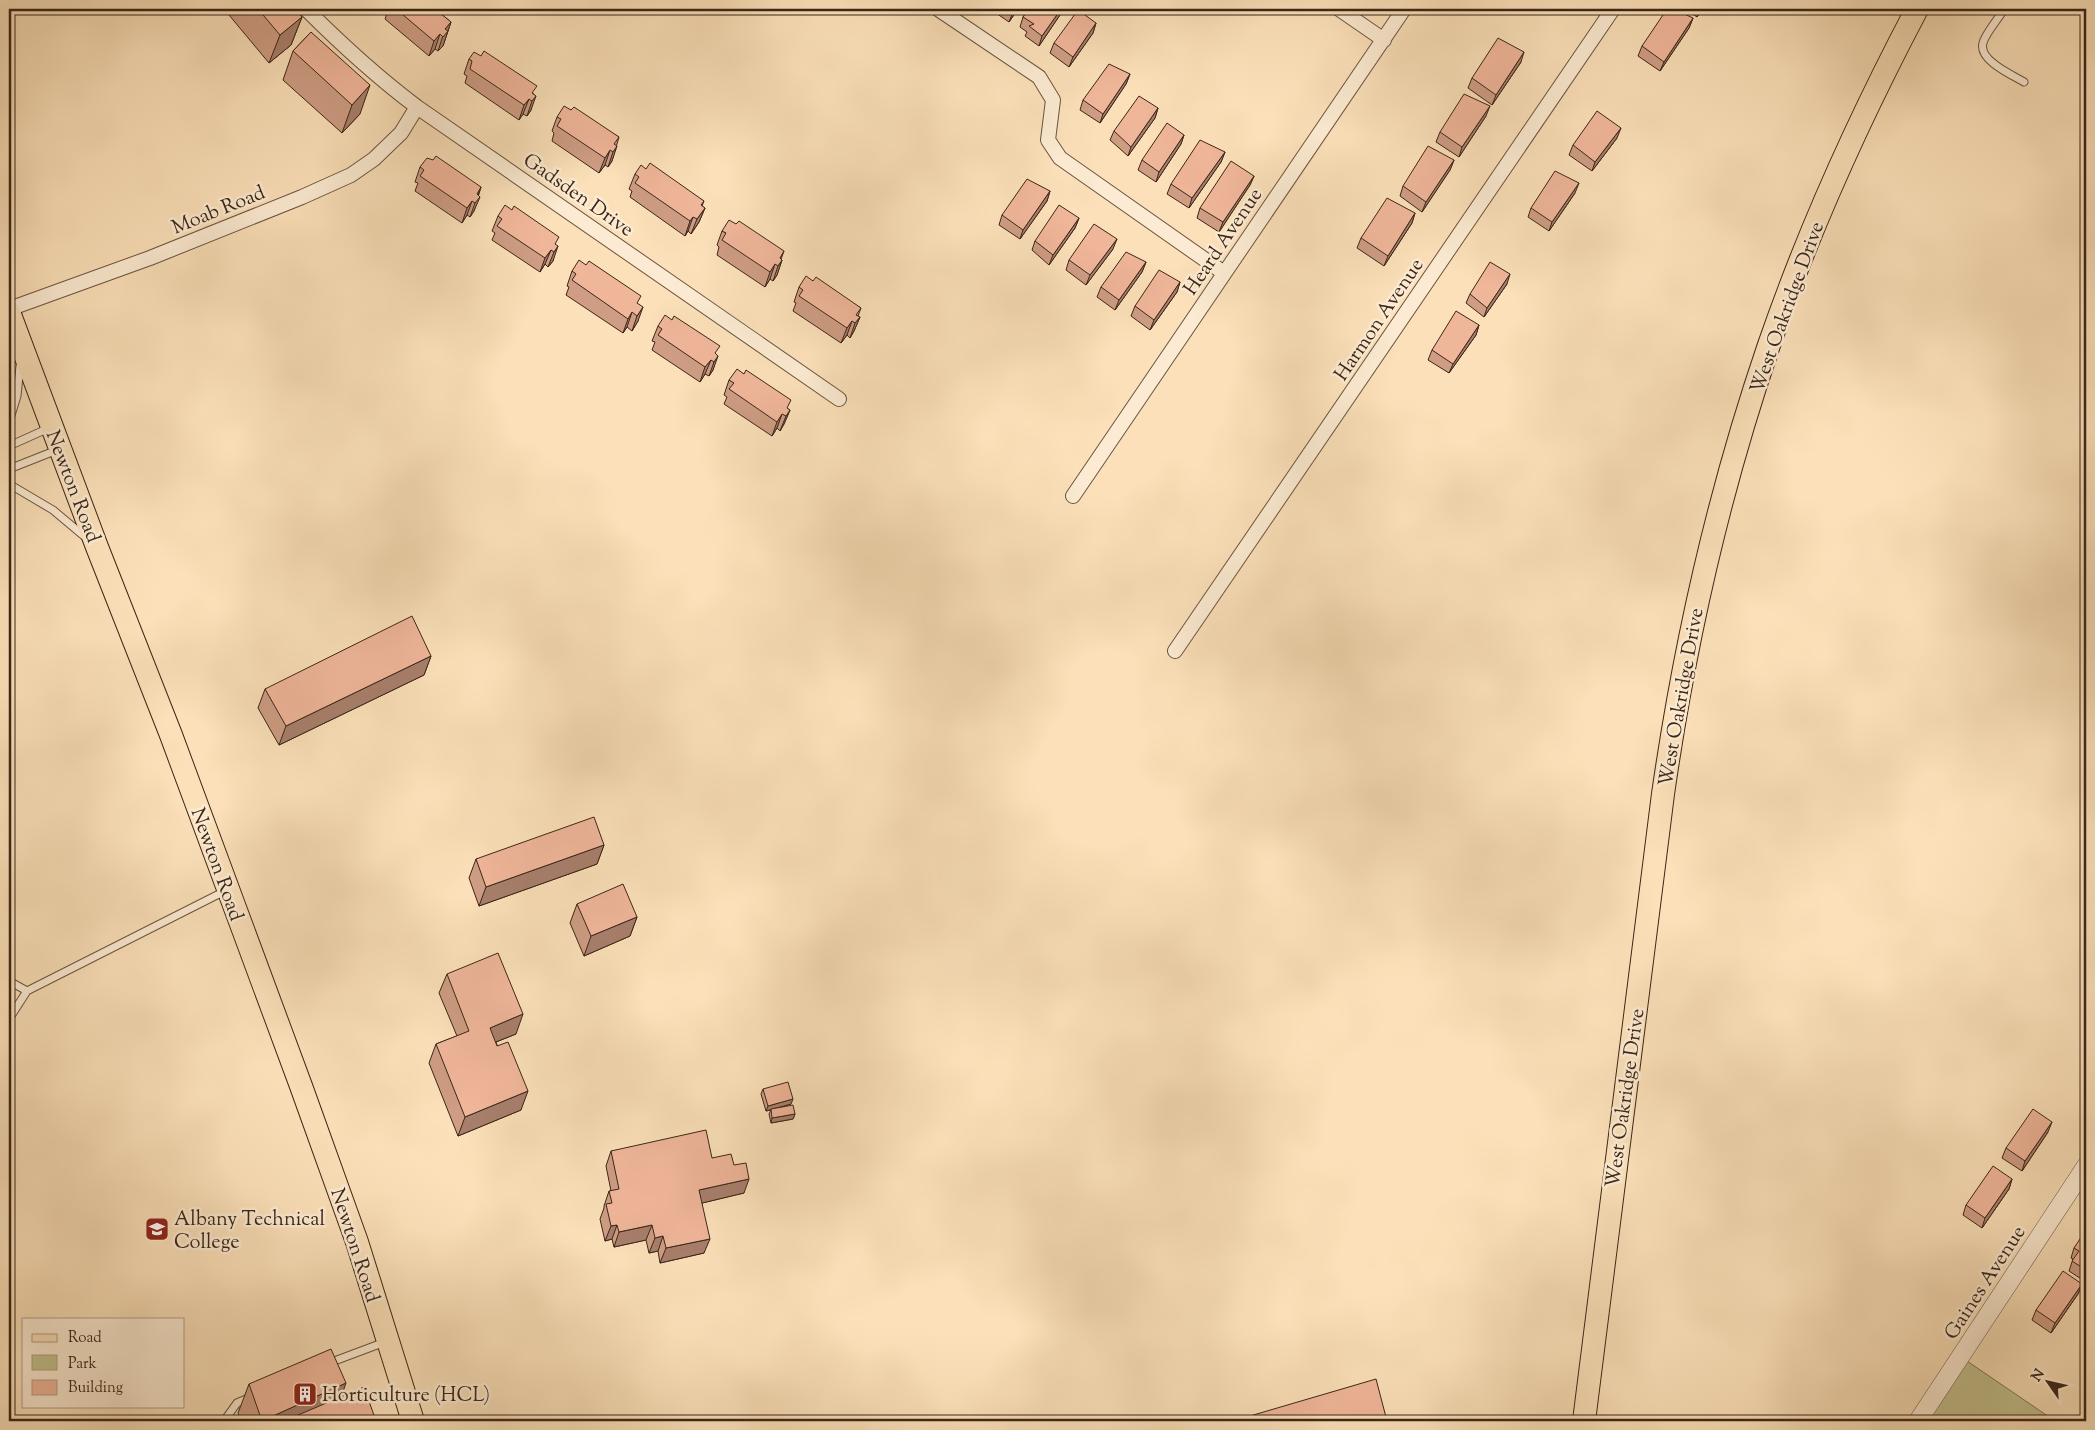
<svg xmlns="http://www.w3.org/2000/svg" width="2095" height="1430" font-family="'Sorts Mill Goudy',serif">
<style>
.green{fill:#c2c18d;stroke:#7e7452}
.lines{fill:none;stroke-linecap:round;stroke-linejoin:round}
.service-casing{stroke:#6b5440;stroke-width:9}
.minor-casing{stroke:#6b5440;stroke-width:16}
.tertiary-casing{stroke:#6b5440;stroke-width:19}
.primary-casing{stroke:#3b2618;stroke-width:24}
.service{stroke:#fcebd2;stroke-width:7}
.minor{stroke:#fcebd2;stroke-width:14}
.tertiary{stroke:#fcebd2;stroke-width:18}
.primary{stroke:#fbe0b9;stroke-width:22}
.wall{fill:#ce9d84;stroke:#3b2618}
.shaded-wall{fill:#a87f6c;stroke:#3b2618}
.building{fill:#f0b69a;stroke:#3b2618}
.labels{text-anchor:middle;stroke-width:5;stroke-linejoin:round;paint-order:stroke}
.street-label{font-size:20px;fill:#3b2618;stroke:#fcebd2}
.poi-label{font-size:20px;fill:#3b2618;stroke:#fcebd2;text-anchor:start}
</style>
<rect width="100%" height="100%" fill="#fbe0b9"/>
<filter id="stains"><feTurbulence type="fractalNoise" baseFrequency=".004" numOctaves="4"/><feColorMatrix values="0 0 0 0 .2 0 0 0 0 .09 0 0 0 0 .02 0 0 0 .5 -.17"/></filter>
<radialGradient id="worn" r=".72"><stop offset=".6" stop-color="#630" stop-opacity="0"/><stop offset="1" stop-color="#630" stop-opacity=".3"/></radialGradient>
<path class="green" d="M1967,1361L2055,1421H1926Z"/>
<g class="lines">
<g class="service-casing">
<path id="service" d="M2004,9C1999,18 1985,34 1983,43C1978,60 2012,75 2024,82
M9,422L17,396L20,366
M9,446L49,428
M9,469L57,450
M9,484L53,510L84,536
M9,981L27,991L225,891
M9,1019L27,991
M329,1363L385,1342
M224,1421L237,1403L251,1397"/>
</g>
<g class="minor-casing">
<path id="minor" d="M306,9C341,44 377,77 417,107L839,399
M938,9L1039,77L1053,100L1048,140L1060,158L1224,273
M1339,9L1384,40
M9,309L150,258L302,197L351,175L374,159L401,133L417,107
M1073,496L1404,9
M1175,651L1613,9"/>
</g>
<g class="tertiary-casing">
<path id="tertiary" d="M1918,1421L2086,1166"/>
</g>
<g class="primary-casing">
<path id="primary" d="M9,312L97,547L171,735L301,1086L357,1242L413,1421
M1584,1421L1663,794C1685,641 1719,491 1769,345C1809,229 1860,117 1917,9"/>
</g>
<use href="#service" class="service"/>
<use href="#minor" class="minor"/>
<use href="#tertiary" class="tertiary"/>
<use href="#primary" class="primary"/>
</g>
<path class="wall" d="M224,9H295L302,17L291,45L269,63Z
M386,9H435L451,22L443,46L438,51L435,49L429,56L385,19L388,11L386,10Z
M994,9H1018L1009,22L993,11Z
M1029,9H1064L1039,46L1025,36L1027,32L1020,27L1023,17Z
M1685,9H1702L1697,17Z
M1693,18L1689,28L1660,71L1638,56L1642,46Z
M1096,23L1093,33L1069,67L1050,53L1054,43Z
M311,32L360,114L342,133L283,80L293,51Z
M469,59L534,94L531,110L527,116L523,114L519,120L465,83L467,76L464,74Z
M1521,62L1492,105L1468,88L1472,78Z
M1130,74L1126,84L1100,123L1080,110L1083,100Z
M1158,108L1155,118L1128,156L1110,140L1114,131Z
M571,110L619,137L612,161L608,167L605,165L599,173L552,141L554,133L552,131L557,117Z
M1486,116L1459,157L1436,142L1440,132Z
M1184,135L1181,144L1156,182L1138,170L1142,160Z
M1617,138L1592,171L1569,155L1573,145Z
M1225,152L1221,162L1189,208L1167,194L1171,184Z
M1454,160L1450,170L1422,212L1400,196L1403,186Z
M420,167L481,187L474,211L470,217L467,215L462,223L415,191L418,183L415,182Z
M646,169L704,201L702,206L705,208L699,222L691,234L688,231L685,236L630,197L632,191L629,189L635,174Z
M1254,176L1250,185L1219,232L1197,218L1200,208Z
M1050,191L1047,201L1020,239L999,225L1002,215Z
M1575,193L1549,231L1528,217L1531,208Z
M1415,213L1412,223L1384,266L1357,248L1361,238Z
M498,216L556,245L553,261L548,267L545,264L540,272L492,240L495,233L492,231Z
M1079,218L1075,228L1049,265L1032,250L1035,241Z
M722,231L782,260L777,275L773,281L770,279L765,287L717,255L719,247L717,245Z
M1113,249L1086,285L1066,270L1069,260Z
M1146,262L1142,272L1115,310L1097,297L1101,287Z
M572,271L638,304V321L632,331L627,327L623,333L566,295L569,287L567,286Z
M813,281L861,308L858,316L860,317L854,331L850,338L847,335L841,343L793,311L796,303L794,302L799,287Z
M1180,282L1177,292L1150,330L1131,316L1135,306Z
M1507,284L1484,317L1466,303L1470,294Z
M1479,325L1476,335L1449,373L1428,360L1432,350Z
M658,326L717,355L713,370L709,376L705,374L700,382L652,350L655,342L652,341Z
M729,380L790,410L784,424L780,431L777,428L772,436L724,404L727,397L724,395Z
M431,656L424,675L279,745L258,708L265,689Z
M604,845L597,864L479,906L469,878L476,859Z
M577,904L637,917L630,936L584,956L570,923Z
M447,974L516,1034L496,1042L521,1110L458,1136L429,1063L436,1044L457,1036L439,993Z
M2086,1026V1034L2084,1033Z
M763,1089L791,1104L779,1108L795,1114L793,1119L771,1123L769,1114L771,1110L766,1111L761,1094Z
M2048,1132L2022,1171L2002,1158L2006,1148Z
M611,1151L712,1158L734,1165L744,1193L702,1203L704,1253L660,1263L658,1251L649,1253L646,1240L614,1247L612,1239L605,1241L600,1219L604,1208V1206L609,1191H611L606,1166Z
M2012,1179L2009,1189L1982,1228L1963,1215L1966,1205Z
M2086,1234V1282L2069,1271L2073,1259L2071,1258L2074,1248Z
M2082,1284L2078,1294L2051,1333L2032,1320L2036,1310Z
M249,1384L341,1397L376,1421H241L238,1413Z"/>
<path class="shaded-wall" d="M1015,9H1018L1009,22L1013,12Z
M1061,9H1064L1039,46L1042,36Z
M1700,9H1702L1697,17Z
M302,17L291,45L269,63L280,35Z
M1693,18L1689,28L1660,71L1664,62Z
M451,22L443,46L438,51L445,29Z
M1096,23L1093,33L1069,67L1073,57Z
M440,34L435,49L429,56L434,41Z
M1524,52L1521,62L1492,105L1496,95Z
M1130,74L1126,84L1100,123L1103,114Z
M370,85L360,114L342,133L352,105Z
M536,96L531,110L527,116L532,101Z
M529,99L523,114L519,120L524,105Z
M1490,106L1486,116L1459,157L1462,147Z
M1158,108L1155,118L1128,156L1131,147Z
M1621,128L1617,138L1592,171L1595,162Z
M1184,135L1181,144L1156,182L1159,172Z
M617,146L612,161L608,167L613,152Z
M610,150L605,165L599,173L605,158Z
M1225,152L1221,162L1189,208L1192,198Z
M1454,160L1450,170L1422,212L1426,202Z
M1254,176L1250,185L1219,232L1223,222Z
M1579,183L1575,193L1549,231L1552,222Z
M481,187L476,201L480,197L474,211L470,217L475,203L477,194Z
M1050,191L1047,201L1020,239L1023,230Z
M472,201L467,215L462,223L467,208Z
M705,208L699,222L691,234L697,219Z
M1415,213L1412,223L1384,266L1388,256Z
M693,217L688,231L685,236L690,221Z
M1079,218L1075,228L1049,265L1053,255Z
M1117,239L1113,249L1086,285L1090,275Z
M558,246L553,261L548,267L554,252Z
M551,250L545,264L540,272L545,258Z
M784,251L779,265L782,260L777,275L773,281L778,266L780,258Z
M1146,262L1142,272L1115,310L1119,300Z
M775,264L770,279L765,287L770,272Z
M1510,274L1507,284L1484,317L1487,308Z
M1180,282L1177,292L1150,330L1154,320Z
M643,307L638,321L632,331L637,316Z
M632,312L627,327L623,333L628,319Z
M860,317L854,331L850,338L855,323Z
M852,321L847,335L841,343L847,328Z
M1479,325L1476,335L1449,373L1453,364Z
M718,356L713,370L709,376L714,362Z
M711,360L705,374L700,382L705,367Z
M790,410L784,424L780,431L786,416Z
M782,414L777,428L772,436L777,422Z
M431,656L424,675L279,745L286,726Z
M604,845L597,864L479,906L486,887Z
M637,917L630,936L584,956L591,936Z
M523,1014L516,1034L483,1047L490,1028Z
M528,1091L521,1110L458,1136L465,1117Z
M793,1099L791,1104L766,1111L768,1106Z
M795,1114L793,1119L771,1123L772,1118Z
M2052,1122L2048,1132L2022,1171L2025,1161Z
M749,1179L744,1193L694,1205L699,1190Z
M2012,1179L2009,1189L1982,1228L1985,1218Z
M617,1225L612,1239L605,1241L611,1226Z
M652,1225L646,1240L614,1247L619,1232Z
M663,1236L658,1251L649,1253L655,1238Z
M710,1239L704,1253L660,1263L666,1248Z
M2082,1284L2078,1294L2051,1333L2055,1323Z
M346,1383L336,1412L314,1421H262Z"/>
<path class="building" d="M258,9H295L302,17L280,35Z
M396,9H435L451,22L445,29L448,31L443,37L440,34L434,41Z
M1008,9H1015L1013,12Z
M1029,9H1061L1042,36L1029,26L1034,24L1023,17Z
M1667,9H1674L1693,18L1664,62L1642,46Z
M1078,10L1096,23L1073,57L1054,43Z
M311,32L370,85L352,105L293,51Z
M1498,38L1524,52L1496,95L1472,78Z
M484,51L537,86L532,93L536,96L532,101L529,99L524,105L470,69L472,61L469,59L474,52L481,56Z
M1109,64L1130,74L1103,114L1083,100Z
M1464,94L1490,106L1462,147L1440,132Z
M1139,96L1158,108L1131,147L1114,131Z
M564,106L571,110L574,107L619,137L614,144L617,146L613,152L610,150L605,158L557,126L561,119L557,117Z
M1597,111L1621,128L1595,162L1573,145Z
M1167,123L1184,135L1159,172L1142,160Z
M1200,140L1225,152L1192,198L1171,184Z
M1428,146L1454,160L1426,202L1403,186Z
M436,156L481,187L477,194L480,197L475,203L472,201L467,208L420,176L424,170L420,167L427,158L433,160Z
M1231,161L1254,176L1223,222L1200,208Z
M650,163L704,201L701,205L705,208L697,219L693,217L690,221L635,183L639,177L635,174L641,165L646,169Z
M1555,171L1579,183L1552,222L1531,208Z
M1027,179L1050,191L1023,230L1002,215Z
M1387,198L1415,213L1388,256L1361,238Z
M505,205L512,210L514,206L559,237L555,244L558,246L554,252L551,250L545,258L497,226L502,219L498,216Z
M1059,205L1079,218L1053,255L1035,241Z
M729,220L736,224L739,221L784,251L780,258L782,260L778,266L775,264L770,272L722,240L726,233L722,231Z
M1094,224L1117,239L1090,275L1069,260Z
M1126,252L1146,262L1119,300L1101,287Z
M579,260L586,265L589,261L641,296L637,303L643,307L637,316L632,312L628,319L572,280L576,274L572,271Z
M1490,262L1510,274L1487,308L1470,294Z
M1159,270L1180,282L1154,320L1135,306Z
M806,276L813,281L816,277L861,308L856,315L860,317L855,323L852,321L847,328L799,296L803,290L799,287Z
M1456,311L1479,325L1453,364L1432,350Z
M665,315L672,320L674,316L720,346L715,353L718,356L714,362L711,360L705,367L658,335L662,329L658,326Z
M737,369L744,374L746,370L791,400L787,408L790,410L786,416L782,414L777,422L729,389L734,383L729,380Z
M412,616L431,656L286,726L265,689Z
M594,817L604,845L486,887L476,859Z
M623,884L637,917L591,936L577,904Z
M498,953L523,1014L490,1028L497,1046L508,1042L528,1091L465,1117L436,1044L469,1031L447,974Z
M788,1082L793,1099L768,1106L763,1089Z
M793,1105L795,1114L772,1118L771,1109Z
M2033,1109L2052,1122L2025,1161L2006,1148Z
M706,1130L712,1158L731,1154L734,1165L746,1163L749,1179L699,1190L710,1239L666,1248L663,1236L655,1238L652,1225L619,1232L617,1225L611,1226L606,1204L612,1203L609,1191L619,1189L611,1151Z
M1993,1166L2012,1179L1985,1218L1966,1205Z
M2084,1233L2086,1234V1270L2072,1261L2079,1251L2074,1248Z
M2063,1271L2082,1284L2055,1323L2036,1310Z
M331,1349L346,1383L262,1421L249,1384Z
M1376,1379L1387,1421H1251L1250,1416Z
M364,1387L376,1421H284Z
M765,1418L766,1421H752Z"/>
<defs>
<g id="school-square" transform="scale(1.25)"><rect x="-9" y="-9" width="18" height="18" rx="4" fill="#8f2418" stroke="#fcebd2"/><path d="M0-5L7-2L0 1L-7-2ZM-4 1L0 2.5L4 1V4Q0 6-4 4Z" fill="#fff"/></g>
<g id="building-square" transform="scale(1.25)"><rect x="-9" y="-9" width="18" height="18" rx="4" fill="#8f2418" stroke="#fcebd2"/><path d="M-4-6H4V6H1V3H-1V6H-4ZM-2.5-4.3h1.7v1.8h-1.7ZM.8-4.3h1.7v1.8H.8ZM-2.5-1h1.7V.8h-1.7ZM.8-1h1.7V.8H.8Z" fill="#fff"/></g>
</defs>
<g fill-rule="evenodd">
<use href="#school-square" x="157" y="1229"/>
<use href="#building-square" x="305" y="1394"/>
</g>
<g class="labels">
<g class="street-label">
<text transform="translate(579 194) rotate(35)" y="7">Gadsden Drive</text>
<text transform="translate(218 209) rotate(-22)" y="7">Moab Road</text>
<text transform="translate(1222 241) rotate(-56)" y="7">Heard Avenue</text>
<text transform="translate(1786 307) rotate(-70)" y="7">West Oakridge Drive</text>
<text transform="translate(1378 319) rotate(-56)" y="7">Harmon Avenue</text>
<text transform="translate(74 486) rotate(69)" y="7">Newton Road</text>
<text transform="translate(1680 697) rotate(-80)" y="7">West Oakridge Drive</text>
<text transform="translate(218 864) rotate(70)" y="7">Newton Road</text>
<text transform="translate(1624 1098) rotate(-82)" y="7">West Oakridge Drive</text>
<text transform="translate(356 1245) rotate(72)" y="7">Newton Road</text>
<text transform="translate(1984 1282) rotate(-57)" y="7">Gaines Avenue</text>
</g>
<g class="poi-label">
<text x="174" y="1225">Albany Technical<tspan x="174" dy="23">College</tspan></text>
<text x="322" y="1401">Horticulture (HCL)</text>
</g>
</g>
<rect width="2095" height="1430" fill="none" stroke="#fbe0b9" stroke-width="30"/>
<rect x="10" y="10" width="2075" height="1410" fill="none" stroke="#3b2618" stroke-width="2.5"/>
<rect x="15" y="15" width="2065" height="1400" fill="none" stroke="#3b2618"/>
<rect x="22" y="1318" width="162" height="90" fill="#fcebd2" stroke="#af9c88"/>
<rect x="32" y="1334" width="25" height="8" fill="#fbe0b9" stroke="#af9c88"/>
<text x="68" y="1342" font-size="15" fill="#3b2618">Road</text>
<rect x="32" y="1355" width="25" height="15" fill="#c2c18d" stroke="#af9c88"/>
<text x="68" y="1368" font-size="15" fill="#3b2618">Park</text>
<rect x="32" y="1380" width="25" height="15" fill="#f0b69a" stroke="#af9c88"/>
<text x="68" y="1392" font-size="15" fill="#3b2618">Building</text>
<g transform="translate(2048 1382) rotate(304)" stroke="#fcebd2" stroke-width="4" paint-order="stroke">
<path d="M0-4L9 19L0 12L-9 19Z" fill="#3b2618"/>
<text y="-8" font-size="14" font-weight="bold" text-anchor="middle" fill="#3b2618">N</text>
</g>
<rect width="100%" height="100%" filter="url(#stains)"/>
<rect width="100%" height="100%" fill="url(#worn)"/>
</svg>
